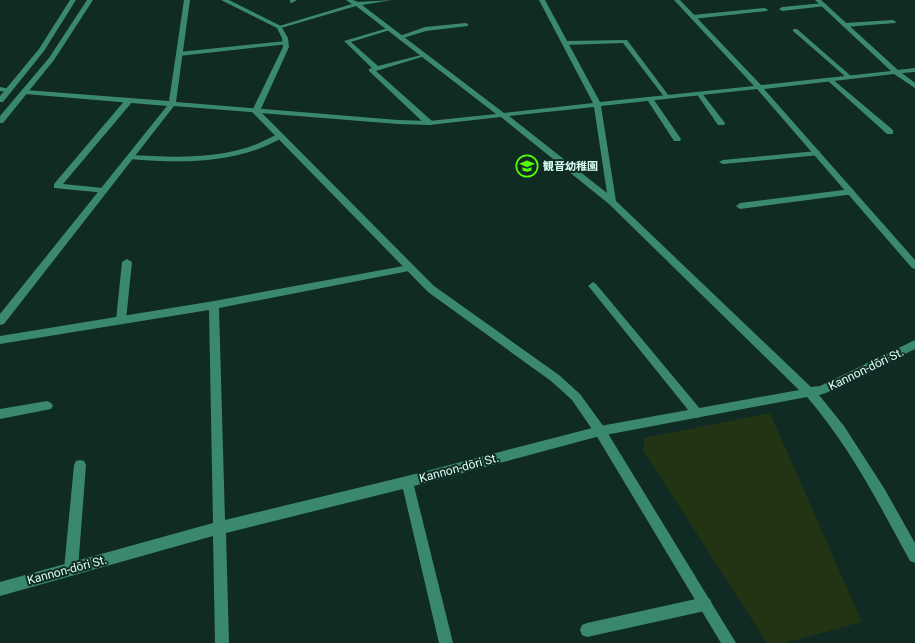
<svg xmlns="http://www.w3.org/2000/svg" width="915" height="643" font-family="Roboto,'Noto Sans JP',sans-serif">
<style>
.green{fill:#223413}
.lines{fill:none;stroke-linecap:round;stroke-linejoin:round}
.service{fill:#3b896c;fill-rule:evenodd}
.minor{fill:#3b896c;fill-rule:evenodd}
.tertiary{fill:#3b896c;fill-rule:evenodd}
.labels{text-anchor:middle;stroke-width:4;stroke-linejoin:round;paint-order:stroke}
.far-poi-label{font-size:11px;font-weight:bold;fill:#d9fff4;stroke:#102a24;text-anchor:start}
.street-label{font-size:12px;fill:#d9fff4;stroke:#102a24}
</style>
<rect width="100%" height="100%" fill="#102a24"/>
<path class="green" d="M770,413L862,622L784,643H767L643,450L644,438Z"/>
<g class="lines">
<path class="service" d="M290,0H297L292,3L290,2Z
M824,3L827,5L826,6L782,11L779,9L782,7Z
M765,8L768,10L767,11L693,19L690,17L693,15Z
M893,20L896,22L895,23L845,27L842,25L845,23Z
M466,23L468,24V26L426,31L400,39L397,37L425,27Z
M388,28L393,29L351,42L378,66L425,54V56L376,71L432,121V125H426L369,71V69L372,68L344,41Z
M793,29H797L851,76V78H847L793,31Z
M627,40L669,96V98H665L623,43L565,45L562,43L565,41Z
M286,41L288,42V44L179,56L176,54L179,52Z
M827,78H831L893,130V134H887L827,80Z
M697,92H701L725,123L724,125H718L696,93Z
M648,97H652L681,139L680,141H674L646,98Z
M126,99L133,101L63,184L103,188L107,191L106,193L54,188V184Z
M278,134H281L285,136C280,140 273,142 268,145C225,164 176,163 130,159L126,157L130,155C167,157 206,159 242,149C255,146 267,139 278,134Z
M817,151H820V155L723,164L719,162L723,160Z
M851,189L854,190V194L740,209L736,206L740,203Z
M127,259L132,262L126,320L125,323H117L116,320L122,262Z
M593,282L596,284L701,410L703,413L701,416L697,418L693,416L590,288L588,286Z
M47,401L51,403L53,406L51,409L0,419V409Z
M80,460L84,461L86,465L78,569L76,574L71,576L66,574L64,569L74,465L76,461Z
M705,597L710,599L712,604L710,609L705,611L587,637L582,635L580,630L582,625L587,623Z"/>
<path class="minor" d="M184,0H190L176,102L398,120L429,121L496,114L356,6L281,28L276,27L352,4L346,0H353L358,2L392,0L362,5L504,113L593,103L539,0H545L600,102L754,86L674,0H680L761,85L891,71L815,0H821L898,70L915,68V72L902,73L915,83V88L894,74L764,89L915,260V269L912,268L757,89L601,106L616,201L811,387L820,386L915,340V349L826,393L819,395L844,426L884,488L915,543V563L910,561C879,504 850,447 807,397L600,436L414,486L453,643H439L403,489L226,533L229,643H215L213,536L0,596V582L213,523L209,310L0,344V336L214,301L409,265L412,266L414,268L412,270L409,271L219,308L225,520L407,476L600,426L799,390L609,204L501,117L429,125L398,124L174,106L4,324L0,325V314L167,106L25,94L22,92L25,90L169,101ZM594,107L607,193L509,116Z
M0,87L10,89L11,90L8,92L0,91Z"/>
<path class="tertiary" d="M70,0H76L44,51L3,102H0V96L39,49Z
M87,0H93L54,60L3,123H0V116L49,58Z
M221,0H229L281,26L288,38L289,47L260,111L434,286L559,375L580,394L604,427L736,643H721L596,435L572,400L551,381L428,292L253,113L252,111L283,47L282,38L277,28Z"/>
</g>
<defs>
<g id="school-ring" transform="scale(1.125)"><circle r="9.5" fill="#102a24" stroke="#53ff05" stroke-width="1.5"/><path d="M0-5L7-2L0 1L-7-2ZM-4 1L0 2.5L4 1V4Q0 6-4 4Z" fill="#53ff05"/></g>
</defs>
<g fill-rule="evenodd">
<use href="#school-ring" x="527" y="166"/>
</g>
<g class="labels">
<g class="far-poi-label">
<text x="543" y="170">観音幼稚園</text>
</g>
<g class="street-label">
<text transform="translate(866 369) rotate(-26)" y="4">Kannon-dōri St.</text>
<text transform="translate(459 468) rotate(-15)" y="4">Kannon-dōri St.</text>
<text transform="translate(67 570) rotate(-15)" y="4">Kannon-dōri St.</text>
</g>
</g>
</svg>
